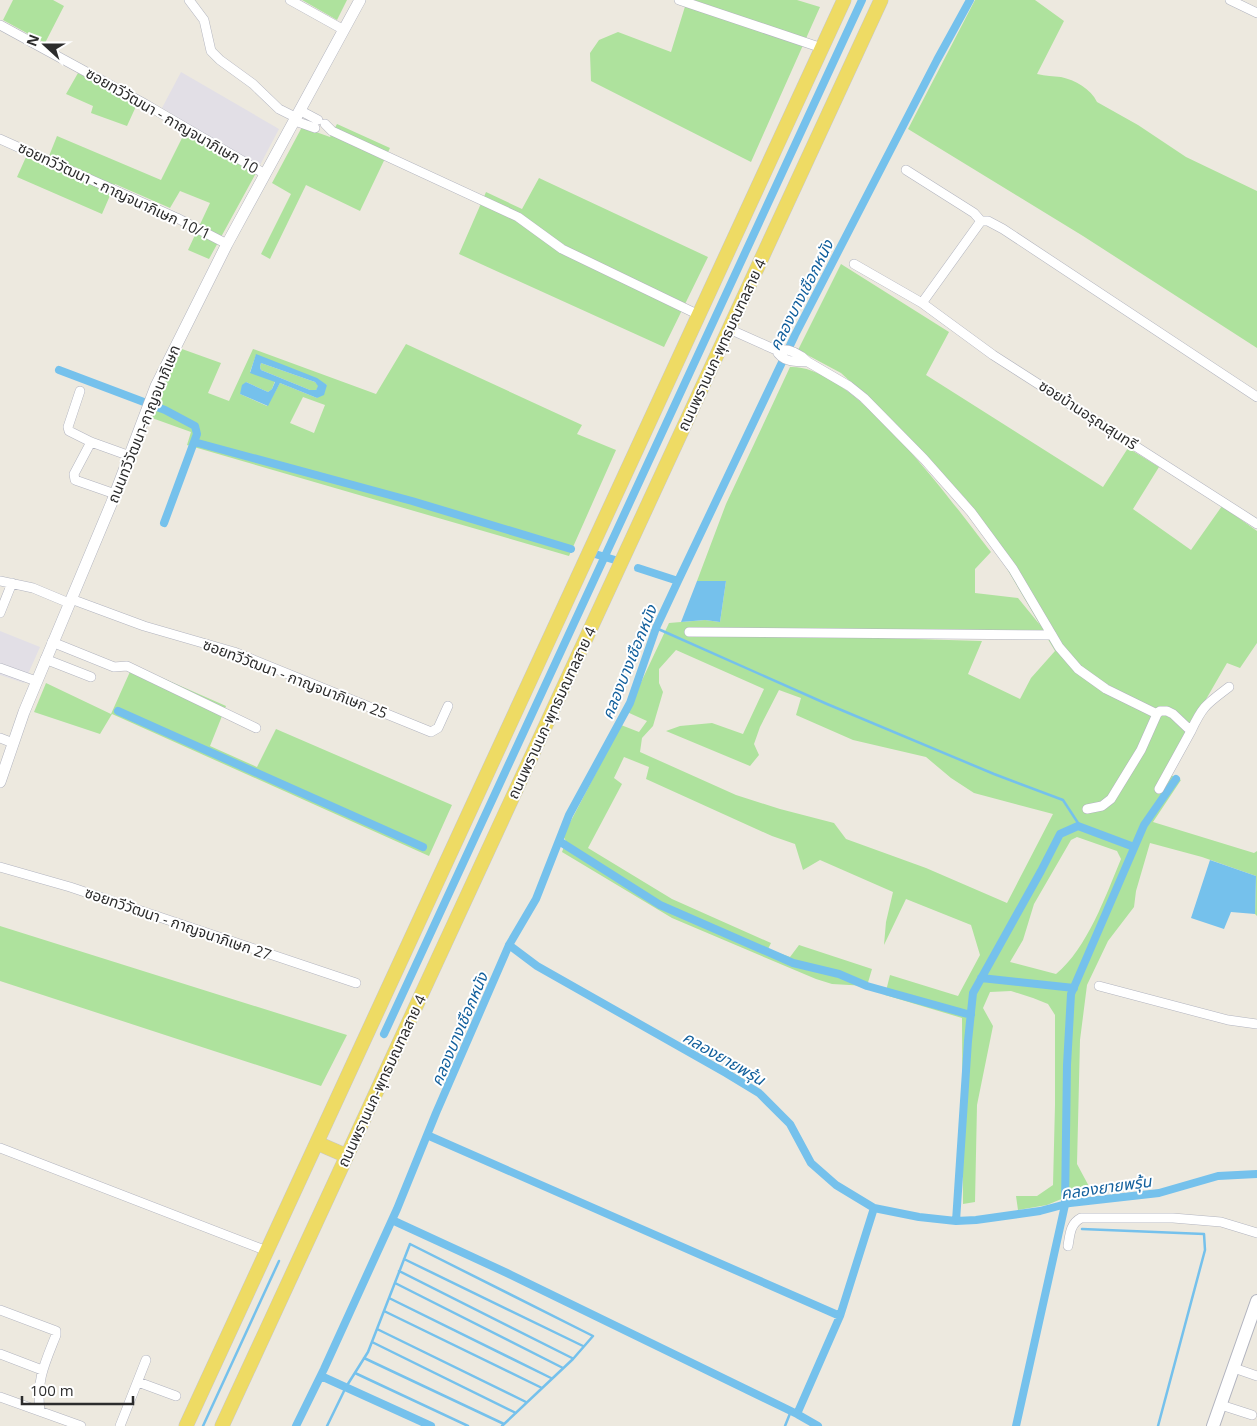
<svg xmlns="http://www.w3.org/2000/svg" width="1257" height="1426" font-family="'Open Sans','Noto Sans Thai',sans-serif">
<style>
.industrial{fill:#e2dfe6}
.green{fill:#aee29d;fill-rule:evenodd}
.water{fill:#75c1ec;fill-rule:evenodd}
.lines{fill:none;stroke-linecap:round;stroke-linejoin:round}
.stream{stroke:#75c1ec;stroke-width:2.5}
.canal{stroke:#75c1ec;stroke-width:8}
.minor-casing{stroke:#b2b4bf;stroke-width:10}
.tertiary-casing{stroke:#b2b4bf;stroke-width:12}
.secondary-casing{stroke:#b2b4bf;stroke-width:14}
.primary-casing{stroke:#c8c8c8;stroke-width:15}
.minor{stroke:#fff;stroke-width:9}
.tertiary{stroke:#fff;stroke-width:11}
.secondary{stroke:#fff;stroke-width:12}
.primary{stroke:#eedb64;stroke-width:14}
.labels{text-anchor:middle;stroke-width:4;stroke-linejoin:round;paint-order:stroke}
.street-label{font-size:15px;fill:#2c2c2c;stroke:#fff}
.water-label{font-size:16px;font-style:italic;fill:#115f9c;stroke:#fff}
</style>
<rect width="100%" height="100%" fill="#ede9df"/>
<path class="industrial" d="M181,72L279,129L259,167L162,108Z
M0,631L40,647L24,683L0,675Z"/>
<path class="green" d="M13,0H53L64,6L45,43L3,20Z
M302,0H347L337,20Z
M687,0H797L820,7L751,162L591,81L590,53L599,40L618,32L671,52Z
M975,0H1035L1064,21L1037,74C1046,76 1053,76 1061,77C1075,80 1091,89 1097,102L1138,125L1186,157L1257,191V348L1083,236L908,129Z
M78,73L138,102L127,126L91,113L93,106L66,94Z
M337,124L390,148L360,211L306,185L270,259L261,254L291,194L272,183L302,127L330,137Z
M185,132L256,173L209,259L188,250L210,203L180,191L170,208L115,184L102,214L17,177L26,157L45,166L57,136L161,180Z
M539,178L708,257L664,347L459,254L486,192L522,209Z
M841,264L949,332L926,375L1103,487L1128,448L1159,467L1133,509L1191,550L1222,506L1257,531V643L1240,668L1227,663L1164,772L1181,780L1153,822L1254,853L1257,851V916L1255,914L1256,876L1202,857L1150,843L1136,891L1134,907L1108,941L1087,985L1080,1040L1077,1164L1092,1192L1071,1195L1047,1205L1018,1210L1016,1196H1037L1053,1185L1055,1105V1015L1048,1004L1033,998L1011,991L990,992L983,1008L993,1026L977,1105L975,1202L963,1204L962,1018L885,995L890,975L958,996L980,955L971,925L906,899L884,945L886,922L893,892L820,860L803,870L795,844L772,836L646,779L649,767L624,757L614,778L622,784L588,848L672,899L771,943L768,949L790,957L799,945L872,969L867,986L832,984L816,979L672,918L562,852L566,841L563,836L621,725L639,732L647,721L627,712L669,623L705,620L720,622L726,581H697L726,504L790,367C854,364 953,504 991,552L975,569V593L1018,598L1040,625L966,499L889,417L841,373L798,350ZM1043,631L1055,651L1031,678L1020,699L968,674L982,641L782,635ZM676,650L764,689L743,734L712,723L680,726L666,731L750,766L759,755L754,744L760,727L779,690L801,698L796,715L853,740L926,757L951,778L974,793L1053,814L1007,903L926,868L846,839L834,823L780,809L736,795L640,752L642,738L653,726L663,692L659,683V669ZM1077,837L1117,851L1121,859C1106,895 1087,949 1056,974L1010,962L1023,940L1034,904L1071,840Z
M406,344L582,425L577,434L616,450L569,556L187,445L191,432L152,418L167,378L182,349L221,363L208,393L229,401L253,349L376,394ZM256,355L327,385L317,398L280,383L267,406L240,394L246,382L268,392L272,389L275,381L250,372ZM303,397L325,405L314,433L290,423Z
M261,363L315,382L319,386L316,390H310L261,370L260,367Z
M133,665L226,706L210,746L257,767L276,729L452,805L429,856L112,714L100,734L34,712L46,683L111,714Z
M0,926L347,1035L321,1086L0,981Z"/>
<path class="water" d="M256,354L317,378L327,385L324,395L317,398L280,383L268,406L240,394L242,385L246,382L268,392L272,389L275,382L250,373ZM261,363L315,382L318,386L316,390H310L261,370L260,367Z
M697,581H726L720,622L705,620L681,622Z
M1210,860L1256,876L1255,914L1231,912L1224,929L1191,918Z"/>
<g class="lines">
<path class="stream" d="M656,628L827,704L994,774L1063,800L1080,826
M1082,1229L1204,1234L1205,1250L1158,1426
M404,1259L583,1346
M399,1271L572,1358
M395,1283L563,1368
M389,1298L551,1378
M384,1311L542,1388
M377,1329L526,1402
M372,1342L516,1413
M364,1358L504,1424
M355,1373L468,1426
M203,1426L279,1261
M327,1426L346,1387L368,1352L410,1244L593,1336L573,1359L502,1426
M785,1426L791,1411"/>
<path class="canal" d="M59,370L165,410L195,426L197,434L164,523
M194,442L412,501L571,549
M595,554L615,560
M638,568L678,581
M118,711L423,847
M559,841L660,905L793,963L839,974L867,986L971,1015
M509,945L537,966L726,1073L759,1093L790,1124L811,1163L836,1185L874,1208L919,1217L956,1221L976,1220L1040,1211L1070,1203L1159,1193L1218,1176L1257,1174
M981,978L1074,988
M384,1034L862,0
M427,1135L840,1316
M392,1220L507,1273L797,1414L818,1426
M956,1221L968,1041L973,993L1041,871L1060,834L1078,826L1134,847
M321,1376L431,1426
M797,1414L840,1316L874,1208
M296,1426L324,1369L397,1209L436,1113L509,945L536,899L569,815L630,703L656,628L678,581L795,335L937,60L970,0
M1016,1426L1065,1205L1067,1065L1071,994L1144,825L1176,779"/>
<g class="minor-casing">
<path id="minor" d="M189,0L204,20L211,51L220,60L253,84L279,109L297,118
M290,0L344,30
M679,0L822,48
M1230,0L1257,13
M0,25L145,104L265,174
M301,111L318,120
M295,121L315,128
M325,124L332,131L518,217L562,249L699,315
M0,139L177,218L227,244
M906,170L974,213L981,221
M854,264L922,303L993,355L1257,524
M922,303L981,221H988L1003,229L1257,397
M729,329L776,350C789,348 799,353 808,362C795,362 782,362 776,350
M808,362L849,386L864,398L924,459L971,512L1013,569L1059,647L1078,669L1106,689L1157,714
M80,391L68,427L69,431L91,442L130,456
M91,442L74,474L75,480L115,494
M0,581L33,588L69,603
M71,599L144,626L234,652L431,732L438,728L448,706
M0,613L12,583
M689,632L1052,635
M52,642L114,667L127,666L256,728
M45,659L91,677
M0,668L36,681
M1191,731C1203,705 1207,704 1229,687
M0,738L13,743
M1087,809L1102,806L1111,799L1141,750L1157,714L1160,711H1167L1173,714L1191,731L1159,789
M0,867L70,887L356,983
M1099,986L1228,1020L1257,1024
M0,1148L267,1251
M1068,1246C1070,1234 1070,1224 1081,1218H1173L1221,1222L1257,1233
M0,1310L56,1331V1335C45,1363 36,1380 40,1411
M0,1354L42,1370
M1234,1368L1257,1376
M138,1382L176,1396
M0,1397L81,1426
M1221,1405L1252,1415
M120,1426L146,1360"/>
</g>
<g class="tertiary-casing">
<path id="tertiary" d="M0,782L24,712L112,502L156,386L227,244L360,0"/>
</g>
<g class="secondary-casing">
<path id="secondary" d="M1213,1426L1257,1301"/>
</g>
<g class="primary-casing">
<path id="primary" d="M317,1143L347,1156
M186,1426L844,0
M222,1426L881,0"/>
</g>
<use href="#minor" class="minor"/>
<use href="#tertiary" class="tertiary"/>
<use href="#secondary" class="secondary"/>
<use href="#primary" class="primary"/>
</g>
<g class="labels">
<g class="street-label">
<text transform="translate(172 121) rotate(30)" y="5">ซอยทวีวัฒนา - กาญจนาภิเษก 10</text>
<text transform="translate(114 191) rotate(25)" y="5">ซอยทวีวัฒนา - กาญจนาภิเษก 10/1</text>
<text transform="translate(722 345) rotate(-65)" y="5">ถนนพรานนก-พุทธมณฑลสาย 4</text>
<text transform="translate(1088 415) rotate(33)" y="5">ซอยบ้านอรุณสุนทรี</text>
<text transform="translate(144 424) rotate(-68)" y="5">ถนนทวีวัฒนา-กาญจนาภิเษก</text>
<text transform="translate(295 679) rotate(21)" y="5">ซอยทวีวัฒนา - กาญจนาภิเษก 25</text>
<text transform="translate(552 713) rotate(-65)" y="5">ถนนพรานนก-พุทธมณฑลสาย 4</text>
<text transform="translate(178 924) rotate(19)" y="5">ซอยทวีวัฒนา - กาญจนาภิเษก 27</text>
<text transform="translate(382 1081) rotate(-65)" y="5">ถนนพรานนก-พุทธมณฑลสาย 4</text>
</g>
<g class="water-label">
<text transform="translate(801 295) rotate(-63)" y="6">คลองบางเชือกหนัง</text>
<text transform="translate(629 662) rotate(-68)" y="6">คลองบางเชือกหนัง</text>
<text transform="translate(459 1029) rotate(-67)" y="6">คลองบางเชือกหนัง</text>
<text transform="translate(724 1058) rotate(30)" y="6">คลองยายพรุ้น</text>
<text transform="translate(1106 1187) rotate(-8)" y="6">คลองยายพรุ้น</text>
</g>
</g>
<g transform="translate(45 45) rotate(291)" stroke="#ffffff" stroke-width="4" paint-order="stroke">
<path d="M0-4L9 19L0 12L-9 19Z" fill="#2c2c2c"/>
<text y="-8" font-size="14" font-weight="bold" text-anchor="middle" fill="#2c2c2c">N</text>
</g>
<path d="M22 1396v8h111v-8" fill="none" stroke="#2c2c2c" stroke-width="2.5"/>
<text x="30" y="1396" font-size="15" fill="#2c2c2c" stroke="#ffffff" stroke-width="4" paint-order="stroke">100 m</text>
</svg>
